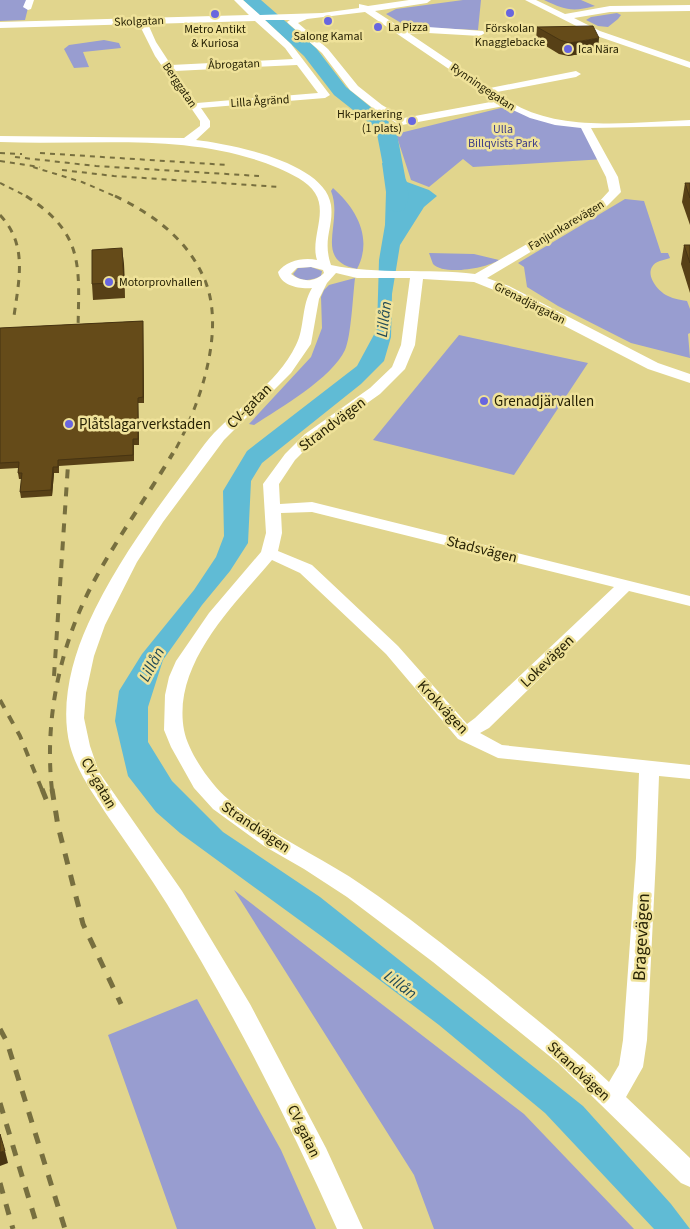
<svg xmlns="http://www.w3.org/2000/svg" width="690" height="1229" font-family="'Source Sans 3',sans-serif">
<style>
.green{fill:#989dd0}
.water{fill:#60bbd5}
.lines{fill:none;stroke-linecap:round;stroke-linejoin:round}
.river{fill:#60bbd5;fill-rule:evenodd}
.minor{fill:#fff;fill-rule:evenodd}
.rail-far3{stroke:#776f3f;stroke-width:2;stroke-dasharray:5 5;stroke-linecap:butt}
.rail-far2{stroke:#776f3f;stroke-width:3;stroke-dasharray:7 7;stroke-linecap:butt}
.rail-far1{stroke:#776f3f;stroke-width:4;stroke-dasharray:9 9;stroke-linecap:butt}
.rail{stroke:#776f3f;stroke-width:5;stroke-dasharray:11 11;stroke-linecap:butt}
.wall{fill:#574016}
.shaded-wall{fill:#473412}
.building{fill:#654b19;stroke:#473412}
.poi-dot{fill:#6866df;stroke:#efe29a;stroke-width:2}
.labels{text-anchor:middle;stroke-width:5;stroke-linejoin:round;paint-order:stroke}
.far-street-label{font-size:12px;fill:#272204;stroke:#efe29a}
.far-poi-label{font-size:12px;fill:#272204;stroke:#efe29a;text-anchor:start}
.far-park-label{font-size:12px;fill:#3d3c88;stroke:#efe29a}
.poi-label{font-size:15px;fill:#272204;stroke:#efe29a;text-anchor:start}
.street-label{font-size:15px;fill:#272204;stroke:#efe29a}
.water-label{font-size:16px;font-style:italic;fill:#224b57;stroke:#efe29a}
.near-street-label{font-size:18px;fill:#272204;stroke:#efe29a}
</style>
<rect width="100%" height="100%" fill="#e1d58d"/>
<path class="green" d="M0,0H30L25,20L0,21Z
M463,0H481L478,30L408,27L386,14L396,9Z
M544,0H581L595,6C572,12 565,10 544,0Z
M617,13L621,15L618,19L608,27L598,26L586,20L591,17Z
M104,40L119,43L121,48L83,52L89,67L74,68L64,49L69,45Z
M505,107L541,119L585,127L605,159L473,167L463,159L429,187L411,180L396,134Z
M333,188C357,209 373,239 357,269C312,260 344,223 331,191Z
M625,199L644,201L661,253H668L670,258C664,260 655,261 652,267C646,277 659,292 668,296C674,299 681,300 687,301L690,309V333L688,334L690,358L631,343L558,306L527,287L524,267L518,263Z
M429,253L474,254L499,260C487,268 444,276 433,264Z
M311,267L322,271L321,276C312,281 300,282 293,274L298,268Z
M355,278C353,295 351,337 345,350C332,378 280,408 254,425L249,424L311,357L322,328L321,297L324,290L329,285Z
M459,335L588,363L514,475L373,440Z
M234,890L524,1114L634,1229H434L414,1175Z
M197,999L281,1150L316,1229H177L108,1035Z"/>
<path class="water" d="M382,163L393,164C398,171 404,175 407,182L429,190L437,196L424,207L400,245L392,294L391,337L384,361L361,384L262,463L251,481L248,543L230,571L202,605L163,660L148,707V742L172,781L223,832L320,897L583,1106L671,1204L690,1229H654L545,1113L439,1025L324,938L180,833L156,812L128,776L115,721L119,691L142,654L194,590L216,557L224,536L223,491L247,451L357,366L377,329L379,260L385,225L386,192Z"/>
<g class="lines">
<path class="river" d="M243,0H261L316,48L346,87L389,122L397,134L409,197L404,210L397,212L390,210L386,206L389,197L377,134L372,125L334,95L304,56Z"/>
<path class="minor" d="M26,0H34L31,9L28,10L23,7Z
M234,0H243L260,15L322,13L359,8V4L368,6L409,0H431L427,3L375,11L403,29L428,27L483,31L485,33L480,36L428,33L410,34L490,88L576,71L581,74L576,77L497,92C503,97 509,101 516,105C564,132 637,122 690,120V126L591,128L618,177L621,192L606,207L487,278L509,286L658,363L690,374V383L648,369L499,292L474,282L423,279L415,345L405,369L380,394L315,440L295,460L279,484L280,504L312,502L690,596V606L629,591L489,728L480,733L502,745L690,765V779L659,776L656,858L647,1040L643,1067L626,1097L690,1158V1187L681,1183L558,1063L433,962L347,897L304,869L264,846L213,809L194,788L171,747L164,730L165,695L169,677L176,661L209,613L261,552L266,533L263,484L285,454L305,434L370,388L392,367L401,345L410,278H357L336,273L327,283L319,299L311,344L291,373L224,440L163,522L137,562L105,625L94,656L86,693L84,718L90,746L99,772L182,891L250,1004L326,1148L363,1229H337C287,1117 231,1008 167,904C149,875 129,847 109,818C94,795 78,774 70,746C60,707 71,661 88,624C112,571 146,523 181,476C192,462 202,446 214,433C241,405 279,381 296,345C305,328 301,306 312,288C299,289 281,286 278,272C286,261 303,257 317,260C310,239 328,213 315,193C308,181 291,174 278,168C190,131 93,146 0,142V136L184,138L200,126V121L155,56L139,24L0,28V22L249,15ZM365,12L496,101L404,118L382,105L358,86L328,49L298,23L307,19ZM265,20H290L287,22L289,24L322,53L350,90L374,109L398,124L402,125L504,106L530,118L555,125L581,128L606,177L609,191L598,203L475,274C427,268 378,275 331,265C322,239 334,227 331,205C325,162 230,144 196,140L210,127V121L201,108L325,98L330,95L291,44ZM255,21L285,48L293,59L171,65L156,42L148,24ZM297,65L318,93L197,103L175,71ZM311,267L323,270L324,273C314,283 302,282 291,274L297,268ZM312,512L614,587L475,718L467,724L398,646L312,565L278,551L282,533L281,513ZM272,560L300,573L386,654L458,739L498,758L639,773L636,858L623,1040L619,1065L609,1082C570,1045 528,1013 487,979C446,947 405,914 362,885C319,855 268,835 228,799C211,785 188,752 184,730C172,664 233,606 272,560Z
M525,0H536L565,14L610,6L690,5V11L610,12L574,18L600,31L690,62V68L594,35Z"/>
<path class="rail-far3" d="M0,153L22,154
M40,153L228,165
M15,157L96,166L259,176
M0,161L40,167
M33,167L82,182L117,197
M62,170L114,176L280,187
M0,183L28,197"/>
<path class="rail-far2" d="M26,196C85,234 79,267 78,330
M115,196C151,213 186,238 203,276C228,328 199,408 173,454
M0,215C28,245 19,279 14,316"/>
<path class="rail-far1" d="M54,676L68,465
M0,700L20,736L42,790
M52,790C44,720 60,645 93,583C117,538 147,497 173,453"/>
<path class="rail" d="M42,789L50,809
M52,789L58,826L83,924L121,1004
M0,1029L7,1042L65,1229
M0,1103L38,1229
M0,1183L13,1229"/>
</g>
<path class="wall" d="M537,27L598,51L568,56L559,54L536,40Z
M685,183H690V225L682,202Z
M684,245H690V293L681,264Z
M124,264L125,298L93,300L92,284Z
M143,321L144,403H138L139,445H134V461L59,466V473H54L52,496L21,498L20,492L22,479H19L18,473V468L0,469V328Z"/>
<path class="shaded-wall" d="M599,38L598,51L568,56L569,43Z
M122,248L124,264L125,298L124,282Z
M143,321V326L144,403L143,397Z
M138,398V403L139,445L138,439Z
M53,467L54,473L52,496L51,490Z
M5,1151L8,1163L0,1166V1152Z"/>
<path class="building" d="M593,26L599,38L569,43L560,40L537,27Z
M685,183H690V198Z
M684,245H690V263Z
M122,248L124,282L92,284V250Z
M143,321V397L138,398V439H133V455L58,460V467H53L51,490L20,492L22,473H18L19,462L0,463V328Z
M0,1134L5,1151L0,1152Z"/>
<g class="poi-dot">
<circle cx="510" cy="13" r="5"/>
<circle cx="215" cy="14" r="5"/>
<circle cx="328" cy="21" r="5"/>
<circle cx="378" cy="27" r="5"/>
<circle cx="568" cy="49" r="5"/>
<circle cx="412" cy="121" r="5"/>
<circle cx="109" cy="282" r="5"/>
<circle cx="484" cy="401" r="5"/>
<circle cx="69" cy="424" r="5"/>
</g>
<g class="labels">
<g class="far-street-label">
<text transform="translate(139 21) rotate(-2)" y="4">Skolgatan</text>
<text transform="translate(234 64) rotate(-2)" y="4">Åbrogatan</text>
<text transform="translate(180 85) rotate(56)" y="4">Berggatan</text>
<text transform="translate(483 87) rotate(34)" y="4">Rynningegatan</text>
<text transform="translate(260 101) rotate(-4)" y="4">Lilla Ågränd</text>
<text transform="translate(566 225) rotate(-31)" y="4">Fanjunkarevägen</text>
<text transform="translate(530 303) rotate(27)" y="4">Grenadjärgatan</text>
</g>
<g class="far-poi-label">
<text x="388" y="31">La Pizza</text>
<text x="510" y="32" text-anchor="middle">Förskolan<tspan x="510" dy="14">Knagglebacke</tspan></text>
<text x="215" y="33" text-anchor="middle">Metro Antikt<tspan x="215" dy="14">&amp; Kuriosa</tspan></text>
<text x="328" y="40" text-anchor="middle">Salong Kamal</text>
<text x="578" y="53">Ica Nära</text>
<text x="402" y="118" text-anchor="end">Hk-parkering<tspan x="402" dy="14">(1 plats)</tspan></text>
<text x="119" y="286">Motorprovhallen</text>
</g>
<g class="far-park-label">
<text x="503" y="133">Ulla<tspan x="503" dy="14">Billqvists Park</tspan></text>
</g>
<g class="poi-label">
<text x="494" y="406">Grenadjärvallen</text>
<text x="79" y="429">Plåtslagarverkstaden</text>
</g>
<g class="street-label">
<text transform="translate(249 406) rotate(-45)" y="5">CV-gatan</text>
<text transform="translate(332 424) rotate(-37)" y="5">Strandvägen</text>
<text transform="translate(482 549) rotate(14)" y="5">Stadsvägen</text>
<text transform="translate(547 661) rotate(-44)" y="5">Lokevägen</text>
<text transform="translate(443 707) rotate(47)" y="5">Krokvägen</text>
<text transform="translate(99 783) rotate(60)" y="5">CV-gatan</text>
<text transform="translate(256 827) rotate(34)" y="5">Strandvägen</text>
<text transform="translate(579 1071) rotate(43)" y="5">Strandvägen</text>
<text transform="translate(304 1131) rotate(64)" y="5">CV-gatan</text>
</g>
<g class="water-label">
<text transform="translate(383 319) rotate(-83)" y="6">Lillån</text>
<text transform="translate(151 664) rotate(-62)" y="6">Lillån</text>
<text transform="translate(401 984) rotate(37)" y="6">Lillån</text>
</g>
<g class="near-street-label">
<text transform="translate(641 937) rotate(-87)" y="6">Bragevägen</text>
</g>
</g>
</svg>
